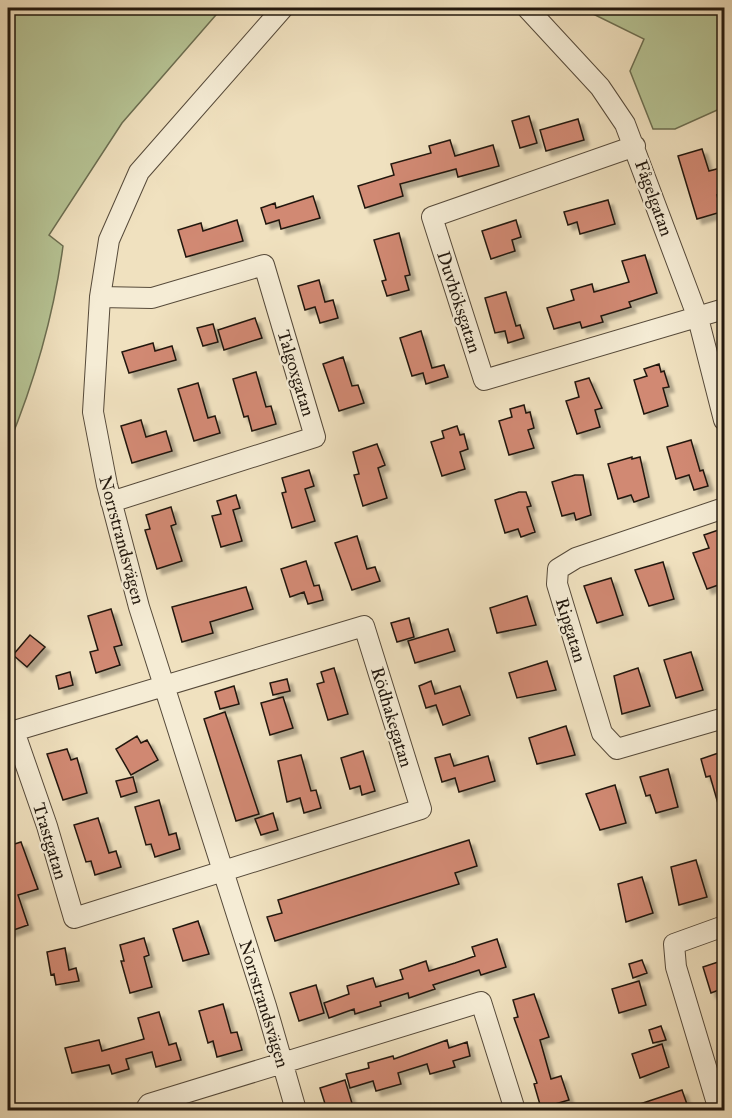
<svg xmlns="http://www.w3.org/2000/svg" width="732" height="1118" font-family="'IM FELL Great Primer',serif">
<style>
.green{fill:#b6c394;stroke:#6c6e51;stroke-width:1.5}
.building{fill:#d18973;stroke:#22180e;stroke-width:1.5;filter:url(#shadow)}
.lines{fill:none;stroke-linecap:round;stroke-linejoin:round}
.minor-casing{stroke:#564a3a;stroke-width:22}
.minor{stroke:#f5ecd5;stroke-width:20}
.labels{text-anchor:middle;stroke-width:4.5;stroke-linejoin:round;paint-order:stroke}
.street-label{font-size:18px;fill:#22180e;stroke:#f5ecd5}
</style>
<defs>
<filter id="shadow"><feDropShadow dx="5" dy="5" stdDeviation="1.5" flood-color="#0004"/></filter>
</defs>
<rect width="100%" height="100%" fill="#f0e1bf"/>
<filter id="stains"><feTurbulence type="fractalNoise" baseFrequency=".00333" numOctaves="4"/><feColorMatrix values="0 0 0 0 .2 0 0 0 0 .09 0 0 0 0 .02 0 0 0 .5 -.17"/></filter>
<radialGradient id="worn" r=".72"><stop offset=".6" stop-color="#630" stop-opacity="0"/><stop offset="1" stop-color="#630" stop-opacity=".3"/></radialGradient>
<path class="green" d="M8,8H222L122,123L49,235L63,246C54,314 34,383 8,446Z
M581,8H724V107L675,129H653L630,71L644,39Z"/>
<path class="building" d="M529,116L537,143L520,148L512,121Z
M578,119L584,140L546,151L540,130Z
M450,140L455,156L493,145L499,166L458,177L456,169L400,184L403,196L365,208L358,186L394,175L391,164L431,153L429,146Z
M702,149L709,171L724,167V194L717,195L721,212L697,219L678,156Z
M313,196L320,218L281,229L279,220L266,224L261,208L275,203L276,208Z
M608,200L615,224L580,234L577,222L568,225L564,212Z
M237,220L243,241L186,257L178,230L201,223L203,231Z
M516,220L521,237L512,240L515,251L491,259L482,231Z
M399,233L410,275L405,276L409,290L387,296L382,281L386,280L374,240Z
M645,255L657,293L629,302L631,307L601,316L603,322L582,328L580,322L554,329L547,308L574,300L571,290L592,284L594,292L629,282L622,261Z
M319,280L325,302L333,300L338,318L320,323L315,307L305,310L298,286Z
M506,292L516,326L520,325L524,338L508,343L505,331L495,333L485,298Z
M255,318L262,338L224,350L218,330Z
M213,324L218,342L203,346L197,328Z
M421,331L432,368L444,365L448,377L426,384L423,373L412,376L400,338Z
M153,343L155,351L172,346L176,360L129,373L122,352Z
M343,357L352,386L358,385L364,403L339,411L323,364Z
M659,364L661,372L664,371L669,387L663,388L668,406L644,414L634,380L647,376L644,369Z
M256,372L266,407L271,406L276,424L252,431L248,416L244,417L233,379Z
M589,378L602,408L595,410L600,427L577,434L566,401L579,397L575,382Z
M198,383L208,418L215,416L220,433L194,441L178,389Z
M524,405L526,413L530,412L534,428L528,430L534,448L509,455L499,421L512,417L510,409Z
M141,420L146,437L166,431L172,451L132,463L121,426Z
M457,426L460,435L464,434L468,449L460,452L465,469L442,476L431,442L444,438L442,431Z
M691,440L700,471L703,470L708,486L694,490L689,475L676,479L667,447Z
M377,444L385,465L378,468L387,498L363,506L354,475L359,474L353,452Z
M632,457V459L640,457L649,497L634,502L631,495L618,499L608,464Z
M309,470L314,486L305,489L315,521L292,528L282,493L286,492L282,478Z
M575,475H583L591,515L576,520L574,513L562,516L552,482Z
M519,492H526L531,506L527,507L535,532L521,537L518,529L505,533L495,500Z
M236,495L240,508L233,510L242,541L221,547L212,516L221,514L217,501Z
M171,507L176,524L171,526L182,561L157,569L145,530L150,529L146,515Z
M724,528V583L707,589L693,553L709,548L704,535Z
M357,536L367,569L375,567L380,581L352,590L335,543Z
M306,561L314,586L319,585L323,600L308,604L304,592L290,597L281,569Z
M663,562L674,599L649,606L635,570Z
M611,578L623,615L597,623L584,586Z
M246,587L253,609L210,622L213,633L182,642L172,607Z
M527,596L536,625L497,633L490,608Z
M111,609L122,645L114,647L120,665L96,673L90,652L98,650L88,616Z
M409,618L414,637L397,642L391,623Z
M448,629L455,651L415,663L408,641Z
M30,635L45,647L27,667L13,655Z
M691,652L703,690L676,698L664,660Z
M547,661L556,690L517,698L509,673Z
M334,668L348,714L328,720L317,684L324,682L321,672Z
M638,668L650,706L622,714L614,676Z
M70,672L73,685L59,689L56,676Z
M287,679L290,691L273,695L270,683Z
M431,681L435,694L460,686L470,715L443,725L436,705L426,708L419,686Z
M234,686L239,704L220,709L215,692Z
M283,697L293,728L270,735L261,703Z
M225,712L259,814L236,821L204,719Z
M566,726L575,755L537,764L529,738Z
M137,736L141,743L147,740L158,760L131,775L116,749Z
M67,749L71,760L77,758L87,793L63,800L47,754Z
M363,751L375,791L362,795L360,786L350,789L341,758Z
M724,751V814H721L710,776L706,777L701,759Z
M450,754L454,766L488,756L495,781L459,792L455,778L442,782L435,758Z
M301,755L311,791L316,790L321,808L304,813L300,798L287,802L278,761Z
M668,769L678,807L656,813L650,795L646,796L640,777Z
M133,777L137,792L121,797L116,781Z
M615,785L626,823L600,830L586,794Z
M159,800L169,835L176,833L180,849L155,857L151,844L146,845L135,807Z
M273,813L278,830L261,835L255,819Z
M98,818L109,853L116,851L121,867L95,875L91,861L86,862L74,825Z
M469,840L477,866L455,873L459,884L275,941L267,917L282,913L278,900Z
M21,842L38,889L18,895L28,925L8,932V846Z
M696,860L707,897L679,905L671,867Z
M642,877L653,913L626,922L618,884Z
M198,921L209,954L183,961L173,929Z
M144,938L149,955L144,957L152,987L130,993L121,961H124L120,945Z
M497,939L506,967L481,975L479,970L433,985L435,989L409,998L408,993L380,1002L381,1006L355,1014L354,1009L329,1018L324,1003L349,994L347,986L373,978L376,987L403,979L400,970L426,961L429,971L455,963L475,956L472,947Z
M65,948L69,970L76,968L79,981L56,985L54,974L51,975L47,952Z
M642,960L647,973L633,978L629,964Z
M724,960V988L711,993L703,967Z
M639,981L646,1005L619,1013L612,989Z
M316,985L324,1013L299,1021L290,993Z
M534,994L549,1037L540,1040L551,1079L561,1076L569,1100L541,1108L534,1084L537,1083L514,1018L518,1017L513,1000Z
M223,1004L231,1033L237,1032L242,1050L217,1057L213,1041L208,1043L199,1011Z
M159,1012L169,1045L176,1043L181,1060L156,1067L152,1052L126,1059L129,1069L112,1074L109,1065L72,1073L65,1048L99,1040L102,1051L144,1039L138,1018Z
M661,1026L666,1040L653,1043L649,1030Z
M447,1040L449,1048L467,1042L470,1056L453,1061L455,1067L430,1074L427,1064L398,1073L401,1084L376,1091L373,1081L350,1088L346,1074L369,1068L368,1063L393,1056L394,1059Z
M662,1044L669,1067L640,1078L632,1054Z
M345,1080L354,1110H327L320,1088Z
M682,1090L689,1110H629L628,1108Z"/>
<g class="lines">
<g class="minor-casing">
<path id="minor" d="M283,8L139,172L109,240L100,297L93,412L107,485L139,607L266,1006L296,1110
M527,8L600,87L625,124L698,318L724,420
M635,146L432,217L484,380L724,309
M100,297L152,298L264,265L315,437L111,502
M724,508L576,558L558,569L557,584L602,733L617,749L724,718
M364,626L421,809L74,918L47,826L14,731Z
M145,1110L149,1104L481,1002L515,1110
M719,1110L676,967L674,944L724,926"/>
</g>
<use href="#minor" class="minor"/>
</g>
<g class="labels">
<g class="street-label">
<text transform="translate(654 198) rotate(70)" y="6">Fågelgatan</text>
<text transform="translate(459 302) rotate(72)" y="6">Duvhöksgatan</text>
<text transform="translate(296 373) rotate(73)" y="6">Talgoxgatan</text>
<text transform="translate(122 540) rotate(75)" y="6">Norrstrandsvägen</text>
<text transform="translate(571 630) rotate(73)" y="6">Ripgatan</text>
<text transform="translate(392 717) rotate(73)" y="6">Rödhakegatan</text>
<text transform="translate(50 841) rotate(73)" y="6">Trastgatan</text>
<text transform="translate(264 1004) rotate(73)" y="6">Norrstrandsvägen</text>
</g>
</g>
<rect width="732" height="1118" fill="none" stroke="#f0e1bf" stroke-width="30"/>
<rect x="9" y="9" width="714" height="1100" fill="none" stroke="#22180e" stroke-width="3"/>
<rect x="15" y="15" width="702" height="1088" fill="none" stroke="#22180e" stroke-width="1.5"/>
<rect width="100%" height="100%" filter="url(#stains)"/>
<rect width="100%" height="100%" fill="url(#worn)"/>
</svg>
